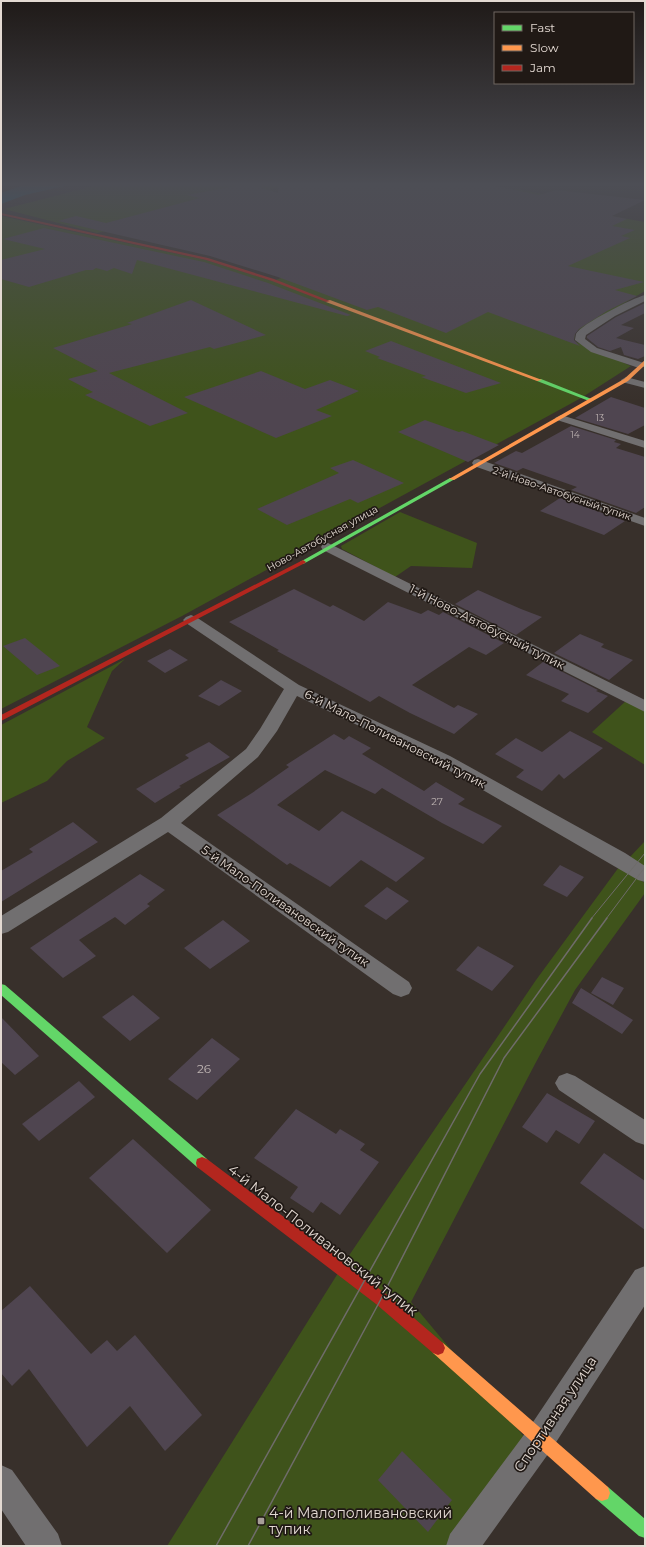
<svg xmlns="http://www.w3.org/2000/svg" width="646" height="1547" font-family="Montserrat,sans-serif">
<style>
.green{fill:#3f531b}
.water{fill:#0e678b}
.building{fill:#4f4550}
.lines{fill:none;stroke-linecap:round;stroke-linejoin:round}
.street{fill:#716f70;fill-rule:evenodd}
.fast{fill:#63d668;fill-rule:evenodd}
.slow{fill:#ff974d;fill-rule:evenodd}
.jam{fill:#b3261e;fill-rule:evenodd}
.tram-far1{stroke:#6f6c6a;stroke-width:1}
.tram{stroke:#6f6c6a;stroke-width:1.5}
.poi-dot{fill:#a79e98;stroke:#201915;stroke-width:1.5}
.labels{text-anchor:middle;stroke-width:3.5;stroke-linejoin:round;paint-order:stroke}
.far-number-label{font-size:9px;fill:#beb4b2}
.far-street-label{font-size:10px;fill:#e3d9d2;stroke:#201915}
.number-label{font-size:10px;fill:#beb4b2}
.street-label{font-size:12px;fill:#e3d9d2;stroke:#201915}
.near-number-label{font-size:12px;fill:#beb4b2}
.near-street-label{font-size:14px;fill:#e3d9d2;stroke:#201915}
.near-poi-label{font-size:14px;fill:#e3d9d2;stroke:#201915;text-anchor:start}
</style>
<rect width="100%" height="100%" fill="#38302b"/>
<path class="green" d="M102,184H293L97,233L4,209Z
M517,189L585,202L576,210L645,222V291L575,332L574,341L631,366L581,398L182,616L1,709V216L206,260L273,281Z
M400,512L477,543L472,568L411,566L395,577L342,549L341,546Z
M125,659L112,671L87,727L105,738L67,761L47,781L1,803V725Z
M627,700L645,709V765L592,732Z
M645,841V868L629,858Z
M619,867L645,883V893L575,990L535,1064L411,1302L526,1439L449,1546H167L350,1254L536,980Z"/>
<path class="water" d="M26,184H73L25,195L1,204V193Z"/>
<path class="building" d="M248,184L278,193L279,184H486L539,195L556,190L645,200L612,216L627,219L612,226L635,230L621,236L630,238L568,266L644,282L615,290L637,296L607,311L579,329L575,334L574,340L580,346L488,312L446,333L378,307L367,310L278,277L210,256L58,221L76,216L106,223L200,198L187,195Z
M44,228L204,262L268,283L351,315L347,316L137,260L132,274L114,268L107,271L96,268L93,270H86L29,287L1,279V260L45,249L3,239Z
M191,300L266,335L214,349L210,347L109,373L188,413L150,426L85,395L93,392L68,379L98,371L53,348L132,324L127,323Z
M645,303V313L621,325L634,328L616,338L645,345V356L638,359L624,355L621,347L610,351L598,347L587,338V336L616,317Z
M391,341L501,383L466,393L421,377L426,376L377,358L380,357L365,351Z
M261,371L305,389L330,380L359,391L316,410L332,416L276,438L184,397Z
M611,397L645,408V425L628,434L575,418Z
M425,420L459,432L462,431L499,445L468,462L398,432Z
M571,426L616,440L614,442L621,444L616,448L645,457V507L636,513L571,490L577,487L523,468L517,471L494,463L516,451L522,453Z
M353,460L404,483L358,503L350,499L287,525L257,509L339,473L330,468Z
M560,498L625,521L604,535L540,511Z
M294,589L330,607L333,605L364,621L388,602L421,614L428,610L439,615L443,612L504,643L486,655L469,647L412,685L454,708L458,705L478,714L454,734L410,713L379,696L370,702L277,651L279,650L229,622Z
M478,590L521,609L542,617L516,635L455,604Z
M580,634L604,644L601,647L633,660L609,680L554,653Z
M25,638L60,666L37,675L3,646Z
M170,649L188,660L165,673L147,661Z
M543,662L598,690L596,691L608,696L588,713L561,701L569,694L526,675Z
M221,680L242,691L219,706L198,696Z
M570,731L603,748L564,779L559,774L542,791L516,777L524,770L495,754L516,738L542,752Z
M334,734L344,740L349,736L371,748L362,754L424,791L436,782L465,799L458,804L502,826L483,844L442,823L382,788L375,794L325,770L277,805L319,831L342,811L425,858L396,882L361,860L330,887L290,863L287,865L217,815L252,793L289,767L286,765Z
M209,742L230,757L179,786L181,787L155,803L136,789L189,758L185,755Z
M73,822L98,842L1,902V871L33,852L29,849Z
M560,865L584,877L567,897L543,885Z
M140,874L165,890L147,904L150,906L125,925L115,917L79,940L96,956L63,978L30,948Z
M387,887L409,901L386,920L364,906Z
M223,920L250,941L210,969L184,948Z
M478,946L514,966L492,991L456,970Z
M602,977L624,988L613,1005L591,993Z
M581,988L633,1020L622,1034L572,1003Z
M133,995L160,1018L130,1041L102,1017Z
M1,1017L39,1056L15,1075L1,1062Z
M212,1038L240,1059L197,1100L168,1079Z
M79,1081L95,1097L39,1141L22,1124Z
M547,1093L595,1121L579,1144L556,1130L547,1143L522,1127Z
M296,1109L336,1134L340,1129L365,1144L360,1150L379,1162L340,1215L321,1202L313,1213L290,1198L298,1187L254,1158Z
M133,1139L211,1210L167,1253L89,1178Z
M604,1153L645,1181V1230L580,1183Z
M30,1286L91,1354L107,1340L117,1351L135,1335L202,1415L165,1451L130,1406L87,1447L29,1369L12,1386L1,1373V1311Z
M402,1451L452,1500L428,1532L378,1480Z"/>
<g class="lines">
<path class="street" d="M645,295V301L615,316L586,335L585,339L597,348L644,363L645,365L644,367H636L591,352L575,340C575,340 576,334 576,334C581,324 633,298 645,295Z
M626,377L645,382V388L622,382L621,380Z
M561,415L645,441V448L557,420L555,418Z
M478,459L645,518V526L474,466L472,463L474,460Z
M328,543L645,700V712L323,550L321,547L323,544Z
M191,615L196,617L299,685L450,756L625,853L645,866V882L638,880L438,764L297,696L277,731L258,757L181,823L409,982L412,988L409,994L401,997L393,994L168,832L8,932L1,934V916L161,818L246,749L260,729L284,689L186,623L183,620L186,617Z
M567,1073L575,1076L645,1120V1145L636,1142L559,1090L555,1083L559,1076Z
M645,1266V1305L551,1450L482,1546H446L450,1534L529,1428L635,1270Z
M1,1465L12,1470L58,1534L62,1546H26L1,1509Z"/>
<path class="fast" d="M537,379H541L594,400L589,401L537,381Z
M450,478L455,479L305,563L303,564L300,562Z
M1,984L5,985L207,1159L208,1163L207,1167L202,1169L197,1167L1,995Z
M602,1485L608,1487L645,1519V1538L639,1536L596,1499L594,1493L596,1487Z"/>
<path class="slow" d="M326,300H330L542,380L537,381L326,302Z
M645,360V365L628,381L454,480L449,479L624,379Z
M438,1341L443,1343L608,1487L610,1493L608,1499L602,1501L596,1499L433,1353L431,1348L433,1343Z"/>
<path class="jam" d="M1,213L208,258L274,279L330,301L326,302L272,281L206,260L1,215Z
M303,560L306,562L305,563L1,721V715Z
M202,1157L207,1159L386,1294L443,1343L445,1348L443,1353L438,1355L433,1353L376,1304L197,1167L196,1163L197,1159Z"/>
<path class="tram-far1" d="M591,919L645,853
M606,919L645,867"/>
<path class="tram" d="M216,1546L480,1074L592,918
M248,1546L381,1299L504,1058L607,918"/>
</g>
<linearGradient id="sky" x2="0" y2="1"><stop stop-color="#1f1a18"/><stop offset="0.46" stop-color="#4d4e55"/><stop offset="1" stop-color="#4d4e55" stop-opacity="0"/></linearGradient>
<rect width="646" height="401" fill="url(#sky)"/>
<rect class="poi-dot" x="257" y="1517" width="8" height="8" rx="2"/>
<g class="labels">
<g class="far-number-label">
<text x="600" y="421">13</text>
<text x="575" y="438">14</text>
</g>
<g class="far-street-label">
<text transform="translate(562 493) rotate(19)" y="4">2-й Ново-Автобусный тупик</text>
<text transform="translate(322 538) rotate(-29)" y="4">Ново-Автобусная улица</text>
</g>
<g class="number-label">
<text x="437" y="805">27</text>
</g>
<g class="street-label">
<text transform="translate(487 627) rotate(27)" y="4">1-й Ново-Автобусный тупик</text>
<text transform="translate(395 739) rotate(27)" y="4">6-й Мало-Поливановский тупик</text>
<text transform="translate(285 906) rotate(35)" y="4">5-й Мало-Поливановский тупик</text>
</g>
<g class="near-number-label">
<text x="204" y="1073">26</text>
</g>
<g class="near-street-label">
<text transform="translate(323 1240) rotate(38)" y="5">4-й Мало-Поливановский тупик</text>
<text transform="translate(555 1414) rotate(-56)" y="5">Спортивная улица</text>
</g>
<g class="near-poi-label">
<text x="269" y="1518">4-й Малополивановский<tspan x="269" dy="16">тупик</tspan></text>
</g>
</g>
<rect width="646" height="1547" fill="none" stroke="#e3d9d2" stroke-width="4"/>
<rect x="494" y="12" width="140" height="72" fill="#201915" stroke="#6e6661"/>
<rect x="502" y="25" width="20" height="6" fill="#63d668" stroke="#6e6661"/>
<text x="530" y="32" font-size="12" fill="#e3d9d2">Fast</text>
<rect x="502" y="45" width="20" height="6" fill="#ff974d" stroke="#6e6661"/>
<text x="530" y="52" font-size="12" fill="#e3d9d2">Slow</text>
<rect x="502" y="65" width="20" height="6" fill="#b3261e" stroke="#6e6661"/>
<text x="530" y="72" font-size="12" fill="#e3d9d2">Jam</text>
</svg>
